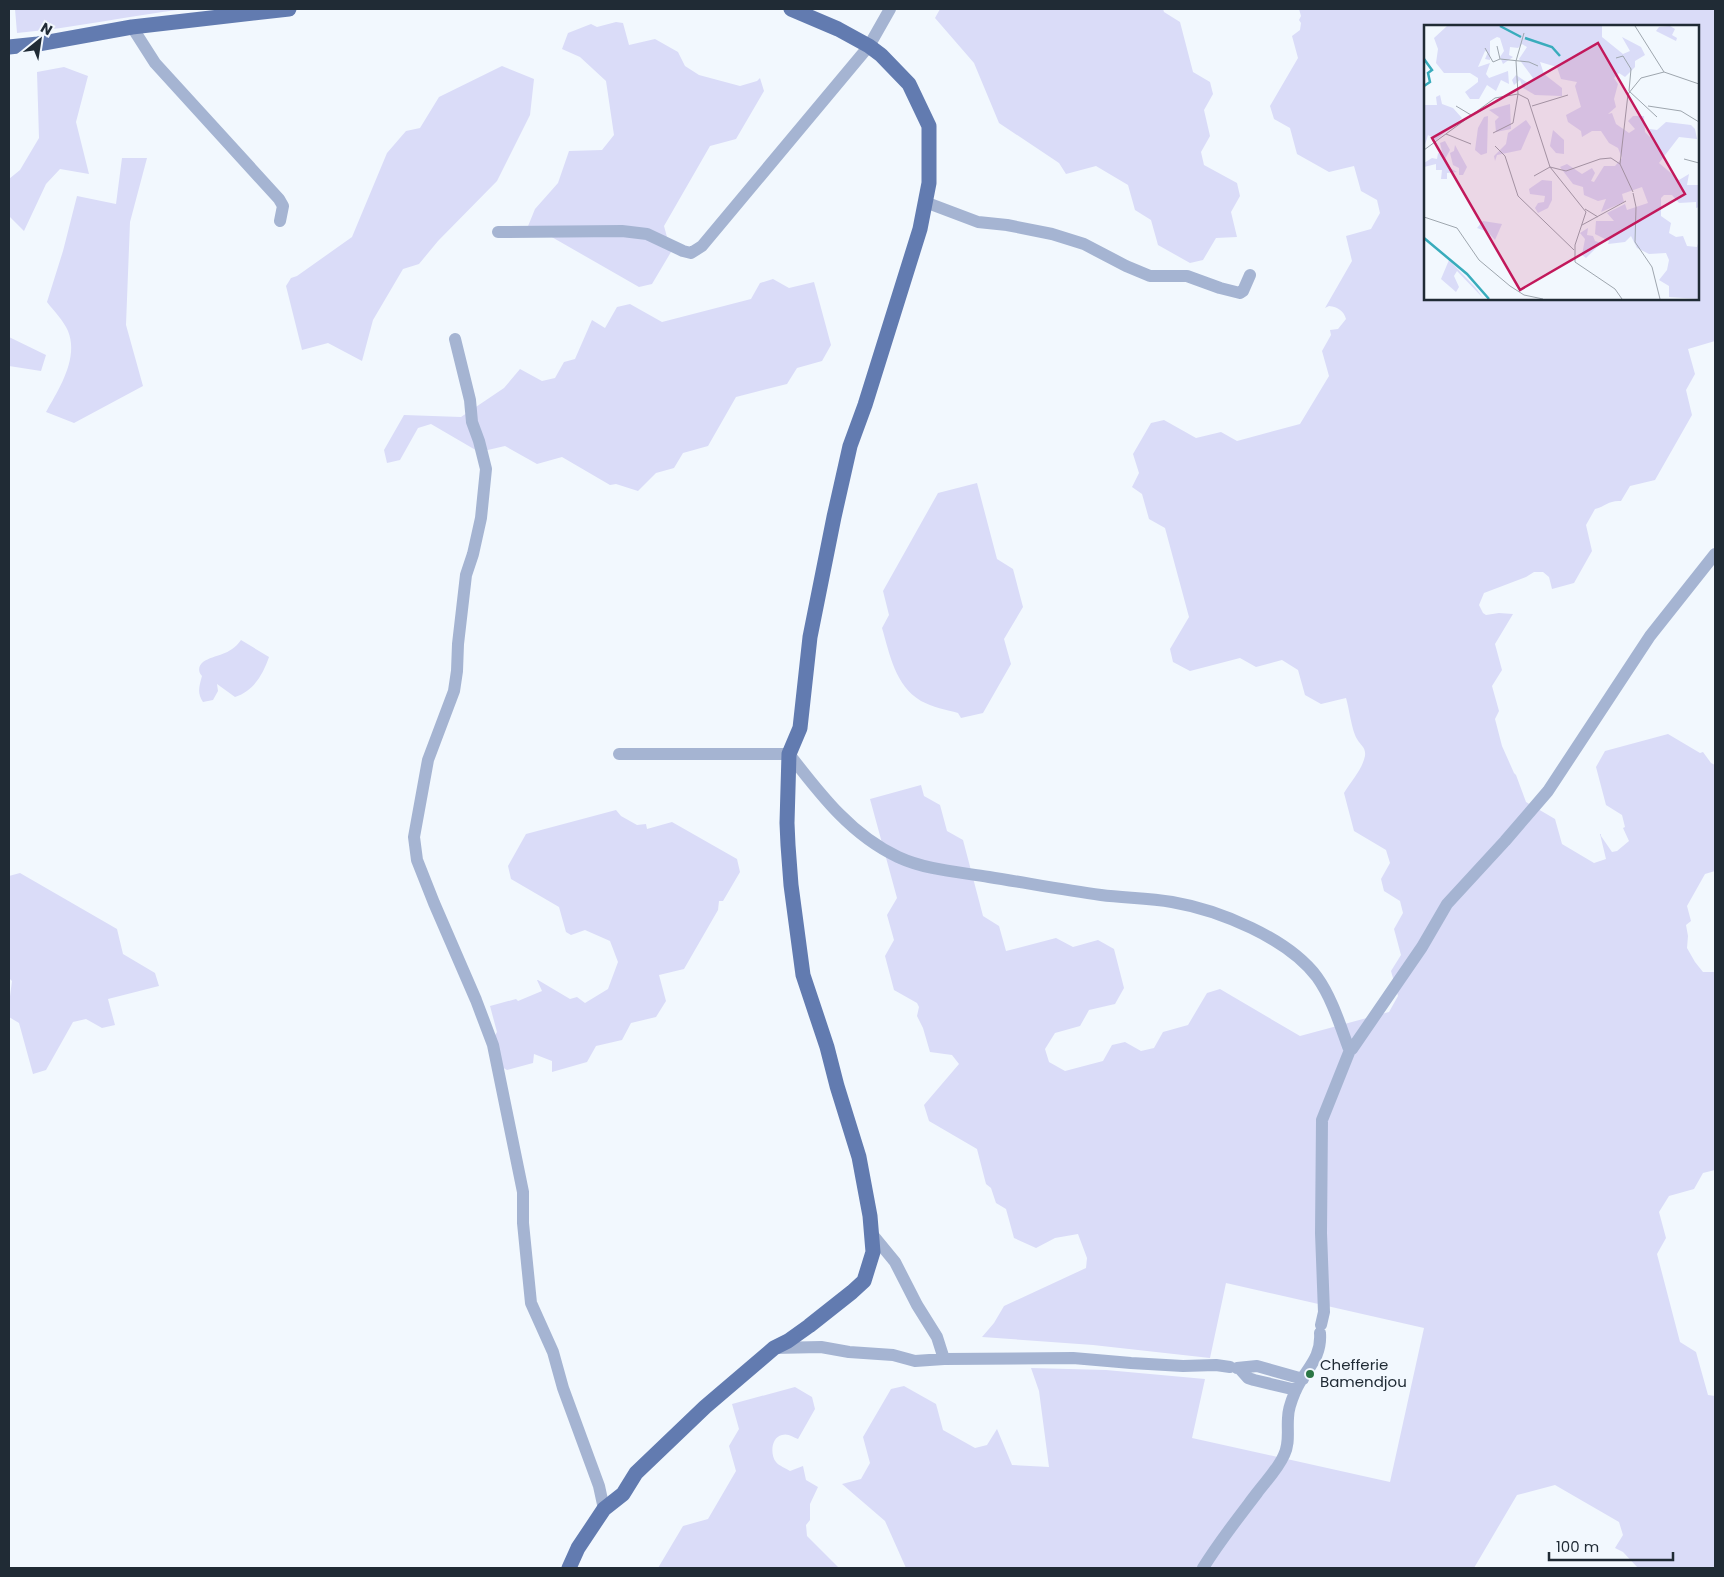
<svg xmlns="http://www.w3.org/2000/svg" width="1724" height="1577" font-family="Poppins,sans-serif">
<style>
.green{fill:#dadcf8;fill-rule:evenodd}
.lines{fill:none;stroke-linecap:round;stroke-linejoin:round}
.minor{stroke:#a5b4d2;stroke-width:12}
.major{stroke:#627bb0;stroke-width:15}
.poi-dot{fill:#2b7644;stroke:#f2f8fe;stroke-width:2}
.labels{text-anchor:middle;stroke-width:4.5;stroke-linejoin:round;paint-order:stroke}
.poi-label{font-size:15px;fill:#202b35;stroke:#f2f8fe;text-anchor:start}
.inset-river{fill:none;stroke:#39acbc;stroke-width:2.5}
.inset-road{fill:none;stroke:#9ea6ae;stroke-width:1}
.view{fill:#c2185b;fill-opacity:0.15;stroke:#c2185b;stroke-width:2.5}
.inset-edge{fill:none;stroke:#202b35;stroke-width:2.5}
</style>
<rect width="100%" height="100%" fill="#f2f8fe"/>
<path class="green" d="M15,9H185C129,16 73,28 17,33Z
M940,9H1163L1164,12L1180,22L1193,72L1210,82L1213,94L1204,110L1210,136L1201,152L1204,165L1237,183L1240,196L1231,212L1237,237L1216,238L1203,260L1190,263L1158,245L1151,220L1135,210L1128,185L1096,166L1066,174L1059,163L999,123L974,63L935,18Z
M1299,9H1715V341L1688,349L1695,374L1686,390L1692,415L1655,480L1630,486L1621,501C1609,500 1606,506 1595,509L1586,525L1592,551L1574,583L1552,589L1549,577L1543,572H1534L1526,577L1484,593L1479,605L1483,613L1486,615L1499,613L1513,614L1495,644L1502,670L1492,686L1499,711L1495,719L1502,746L1514,773L1516,775L1526,802L1555,819L1562,844L1594,863L1606,859L1600,834H1601V836L1612,852L1617,851L1629,841L1623,828L1625,827L1622,815L1606,805L1596,767L1605,751L1668,734L1700,753L1703,752L1711,763L1715,765V871L1705,874L1687,906L1691,921L1686,925L1688,936L1687,948L1695,962L1703,972H1715V1170L1703,1173L1694,1189L1669,1196L1659,1212L1666,1238L1657,1254L1680,1342L1696,1352L1708,1395L1715,1396V1568H1638L1623,1552L1615,1548L1623,1535L1619,1522L1555,1485L1517,1495L1474,1568H906L885,1521L842,1484L861,1479L870,1463L863,1437L891,1389L904,1386L936,1404L943,1430L975,1448L987,1445L997,1429L1012,1465L1049,1467L1039,1391L1031,1368L1106,1370L1205,1379L1192,1438L1390,1482L1424,1328L1226,1283L1210,1358L1093,1345L982,1337L994,1323L1004,1306L1086,1268L1087,1258L1078,1234L1055,1238L1036,1248L1014,1238L1006,1209L996,1203L991,1188L986,1184L977,1149L929,1121L924,1105L959,1064L952,1055L930,1052L923,1028L917,1016L919,1007L917,1003L894,990L885,956L894,940L887,915L897,898L870,799L921,785L924,796L940,805L947,831L963,840L983,916L999,926L1006,951L1056,938L1073,947L1098,940L1114,949L1124,988L1115,1004L1089,1010L1080,1026L1055,1033L1045,1049L1049,1062L1065,1071L1103,1061L1112,1045L1125,1042L1141,1051L1154,1048L1163,1032L1188,1025L1207,993L1220,989L1300,1036L1389,1012L1398,996L1391,971L1401,955L1394,929L1403,913L1400,901L1384,891L1381,879L1390,863L1386,850L1354,831L1344,793C1351,781 1362,770 1365,756C1366,747 1361,746 1357,739C1352,731 1349,708 1346,698L1321,704L1305,695L1298,670L1282,660L1256,667L1240,658L1190,671L1173,662L1170,649L1189,617L1165,528L1149,519L1142,494L1132,487L1139,473L1133,454L1151,423L1164,420L1196,438L1221,432L1237,441L1300,424L1329,376L1322,351L1331,335L1330,330L1338,329L1346,319C1344,311 1338,307 1329,306L1325,308L1352,261L1346,236L1371,229L1380,213L1377,200L1361,191L1354,166L1329,172L1297,154L1290,128L1274,119L1270,106L1298,58L1292,36L1300,30L1301,23L1299,20L1301,16ZM1425,26H1698V299H1425Z
M616,22L623,23L629,45L655,39L678,52L685,66L699,75L740,86L757,81L760,78L764,91L736,139L710,146L664,226L671,252L652,284L639,287L543,232L524,236L535,209L558,183L569,151L602,150L614,135L606,81L580,57L562,49L568,33L591,24L597,27Z
M502,66L534,79L530,115L497,181L438,241L419,264L403,269L373,320L362,361L328,343L302,350L286,286L291,278L297,276L352,237L387,153L406,131L420,128L439,97Z
M64,67L88,76L76,122L89,174L60,169L46,184L24,231L9,216V179L20,170L39,138L37,72Z
M122,158H147L130,222L126,325L143,386L74,423L46,412C59,389 79,358 68,331C64,321 53,310 47,302L63,251L77,196L116,204Z
M773,279L789,288L814,282L831,345L822,361L797,368L787,384L736,397L708,446L683,453L674,468L656,473L638,491L616,484L610,485L562,457L537,464L505,446L479,452L431,424L418,428L400,460L387,463L384,450L404,415L461,417L504,388L520,369L542,381L555,378L564,362L575,359L592,320L605,328L617,307L630,304L662,322L751,299L760,283Z
M9,337L46,355L41,371L9,366Z
M977,483L997,559L1013,569L1023,607L1004,639L1011,664L983,713L961,718L958,713C947,710 932,707 921,701C895,685 890,655 882,628L889,615L883,591L938,493Z
M241,640L269,657C263,674 254,691 235,697L217,684L218,691L213,700L203,702C197,693 199,687 202,676C198,672 198,666 203,662C215,654 230,656 241,640Z
M616,810L621,816L637,825L646,824L647,829L672,822L737,859L740,872L723,901H719L718,910L684,969L659,975L666,1001L656,1017L631,1023L622,1040L596,1046L587,1062L552,1072V1061L534,1054L533,1063L507,1070L491,1061L488,1048L497,1032L490,1006L516,999L518,1001L542,991L537,980H538L570,999L577,997L585,1003L608,989L618,962L610,941L585,930L571,935L566,932L559,907L511,879L508,866L526,834Z
M20,873L117,929L123,954L155,973L159,986L108,999L115,1025L102,1028L86,1019L73,1022L46,1070L33,1074L19,1023L9,1017V1004L12,981L9,978V876Z
M795,1387L812,1397L815,1409L798,1439C793,1437 788,1433 782,1435C771,1437 770,1455 776,1462C779,1466 786,1468 790,1471L803,1466L806,1480L818,1487L810,1504V1520L806,1525L807,1536L839,1568H658L683,1526L708,1519L736,1471L729,1446L739,1429L732,1404Z"/>
<g class="lines">
<path class="minor" d="M132,27L155,63L279,199L283,206L280,221
M925,202L978,222L1007,225L1052,234L1084,244L1126,266L1150,276H1187L1220,288L1240,293L1243,291L1250,275
M498,232L622,231L647,234L683,251L691,253L702,246L869,46L890,9
M455,339L470,400L472,422L479,441L486,469L481,518L473,554L466,575L458,644L457,671L454,691L428,760L414,837L417,860L434,903L476,1000L493,1045L523,1192V1223L531,1303L553,1352L563,1388L599,1486L604,1509
M619,754H789C820,794 851,835 898,857C926,870 959,872 989,877C1027,883 1064,890 1101,895C1125,898 1149,898 1172,902C1219,910 1288,938 1317,977C1332,998 1340,1025 1349,1049H1352L1422,947L1447,904L1505,841L1548,791L1650,636L1715,554
M872,1234L895,1262L917,1305L937,1337L944,1359
M1321,1325L1324,1312L1321,1233L1322,1120L1350,1050
M774,1348L821,1347L849,1352L893,1355L915,1361L944,1359L1073,1358L1131,1363L1183,1366L1216,1365L1230,1367
M1237,1368L1257,1366L1303,1379
M1240,1369L1248,1378L1254,1380L1296,1390
M1203,1568C1219,1542 1238,1518 1257,1493C1266,1481 1278,1469 1284,1455C1290,1443 1287,1431 1288,1418C1288,1409 1292,1399 1295,1392C1304,1370 1322,1360 1320,1333"/>
<path class="major" d="M9,47L38,44L132,27L289,9
M569,1568L578,1548L604,1509L623,1494L636,1473L705,1407L774,1348L788,1341L809,1326L852,1292L864,1281L873,1252L870,1216L859,1157L837,1086L827,1047L803,975L791,885L788,845L787,823L789,754L800,728L810,637L834,517L850,446L865,405L920,229L929,183V126L909,84L881,55L869,46L838,29L791,9"/>
</g>
<circle class="poi-dot" cx="1310" cy="1374" r="5"/>
<g class="labels">
<g class="poi-label">
<text x="1320" y="1370">Chefferie<tspan x="1320" dy="17">Bamendjou</tspan></text>
</g>
</g>
<g transform="translate(1424 25)">
<rect width="275" height="275" fill="#f2f8fe"/>
<path d="M23,1H178V12L199,29L206,26L198,12L217,22L221,30L211,36V42L201,52L195,48L190,53L194,59L190,74L192,82L184,89L188,88L192,99L205,108L211,104L204,96L209,91H220L221,107L226,112V104L233,105L242,97L267,100L271,104L273,114L255,112L235,138L255,155L265,149L263,160H275V182L272,183V177L255,178L248,170H240L237,173V191L247,198L245,208L252,212L259,211L263,221L273,222L275,215V274L245,272V261L235,255L243,245L245,235L242,228L225,229L213,223L207,211L201,217L184,219L185,216L171,209L172,196H190L183,188L201,179L203,185L224,178L218,162L198,169L200,177L177,187L182,174L174,176L160,170L159,162L149,159L136,142L143,139L158,149L168,143L171,148L167,156L170,157L180,141H191L198,133L194,123L185,118L177,106H168L158,112L157,106L144,97L142,90L157,82L151,61L153,57L137,54L133,42L116,37L120,49L138,63V71L111,70L99,63L96,55L90,60L88,55L92,50L104,58L109,53L95,34L103,22L98,19L94,23L86,22L85,30L89,32L79,39L76,32L80,26L76,13L73,12L66,16V35L61,34L64,27L61,26L54,42L66,38L62,49L65,53L84,46L85,59L77,55L72,66L63,60L55,74H46L41,67L54,57V53L46,48H20L12,38L14,24L10,13ZM246,1L251,4L248,10L253,13L252,16L232,6L235,2ZM16,70L18,79L29,83L38,93L12,115L4,110L0,123V80H13L12,72ZM86,79L87,104L72,107L71,96L75,92L65,85ZM64,91L63,128L57,130L51,125L54,103L60,92ZM102,95L107,102L97,125L73,130L71,136L70,131L82,119L84,108ZM129,105L140,115V129L132,128L126,121ZM21,116L26,125L21,134L24,142L33,147L23,148V154H17L18,145H12V139L0,142V138L8,133L13,134L14,128L19,130L16,118ZM31,120L43,142L39,150H35V143L29,140L26,128L30,126ZM118,155L128,156V175L124,183L114,188L111,183L114,178L120,177L121,171L106,169L105,164ZM59,196L78,199L71,215L64,207L53,203ZM164,203L163,210L169,211L171,216L177,218L162,233L158,230L161,214L156,208ZM25,235L51,262L60,274L33,246L30,251L35,262L32,267L17,254Z" fill="#dadcf8"/>
<path class="inset-river" d="M76,1L97,12M101,13L128,22L136,31M0,34L8,45L4,48L6,57L0,61M0,213L43,249L65,274"/>
<path class="inset-road" d="M211,1L240,47M73,21L76,34L105,37L114,41M61,23L69,37L76,34M192,33L199,31L207,44L205,66L233,92M32,81L47,90M108,81L144,70M224,81L257,86L275,97M69,108L89,98L94,69L92,36L100,8M22,109L47,119M71,121L81,131L94,171L150,225M0,125L71,73L94,69L104,74L126,142L162,187L151,220V237L191,264L198,274M260,134L275,138M196,139L209,167M110,151L126,142L142,146L176,134L187,133L196,139L204,69L217,53L240,47L275,59M209,168L212,182L211,217L228,242L236,274M161,184L174,192M0,192L33,203L55,235L86,261L100,270L119,274M158,200L202,176"/>
<path class="view" d="M174,18L261,169L96,265L8,113Z"/>
<rect width="275" height="275" class="inset-edge"/>
</g>
<rect width="1724" height="1577" fill="none" stroke="#202b35" stroke-width="20"/>
<g transform="translate(40 40) rotate(30)" stroke="#f2f8fe" stroke-width="4" paint-order="stroke">
<path d="M0-4L9 19L0 12L-9 19Z" fill="#202b35"/>
<text y="-8" font-size="14" font-weight="bold" text-anchor="middle" fill="#202b35">N</text>
</g>
<path d="M1549 1552v8h124v-8" fill="none" stroke="#202b35" stroke-width="2.5"/>
<text x="1556" y="1552" font-size="15" fill="#202b35" stroke="#f2f8fe" stroke-width="4" paint-order="stroke">100 m</text>
</svg>
